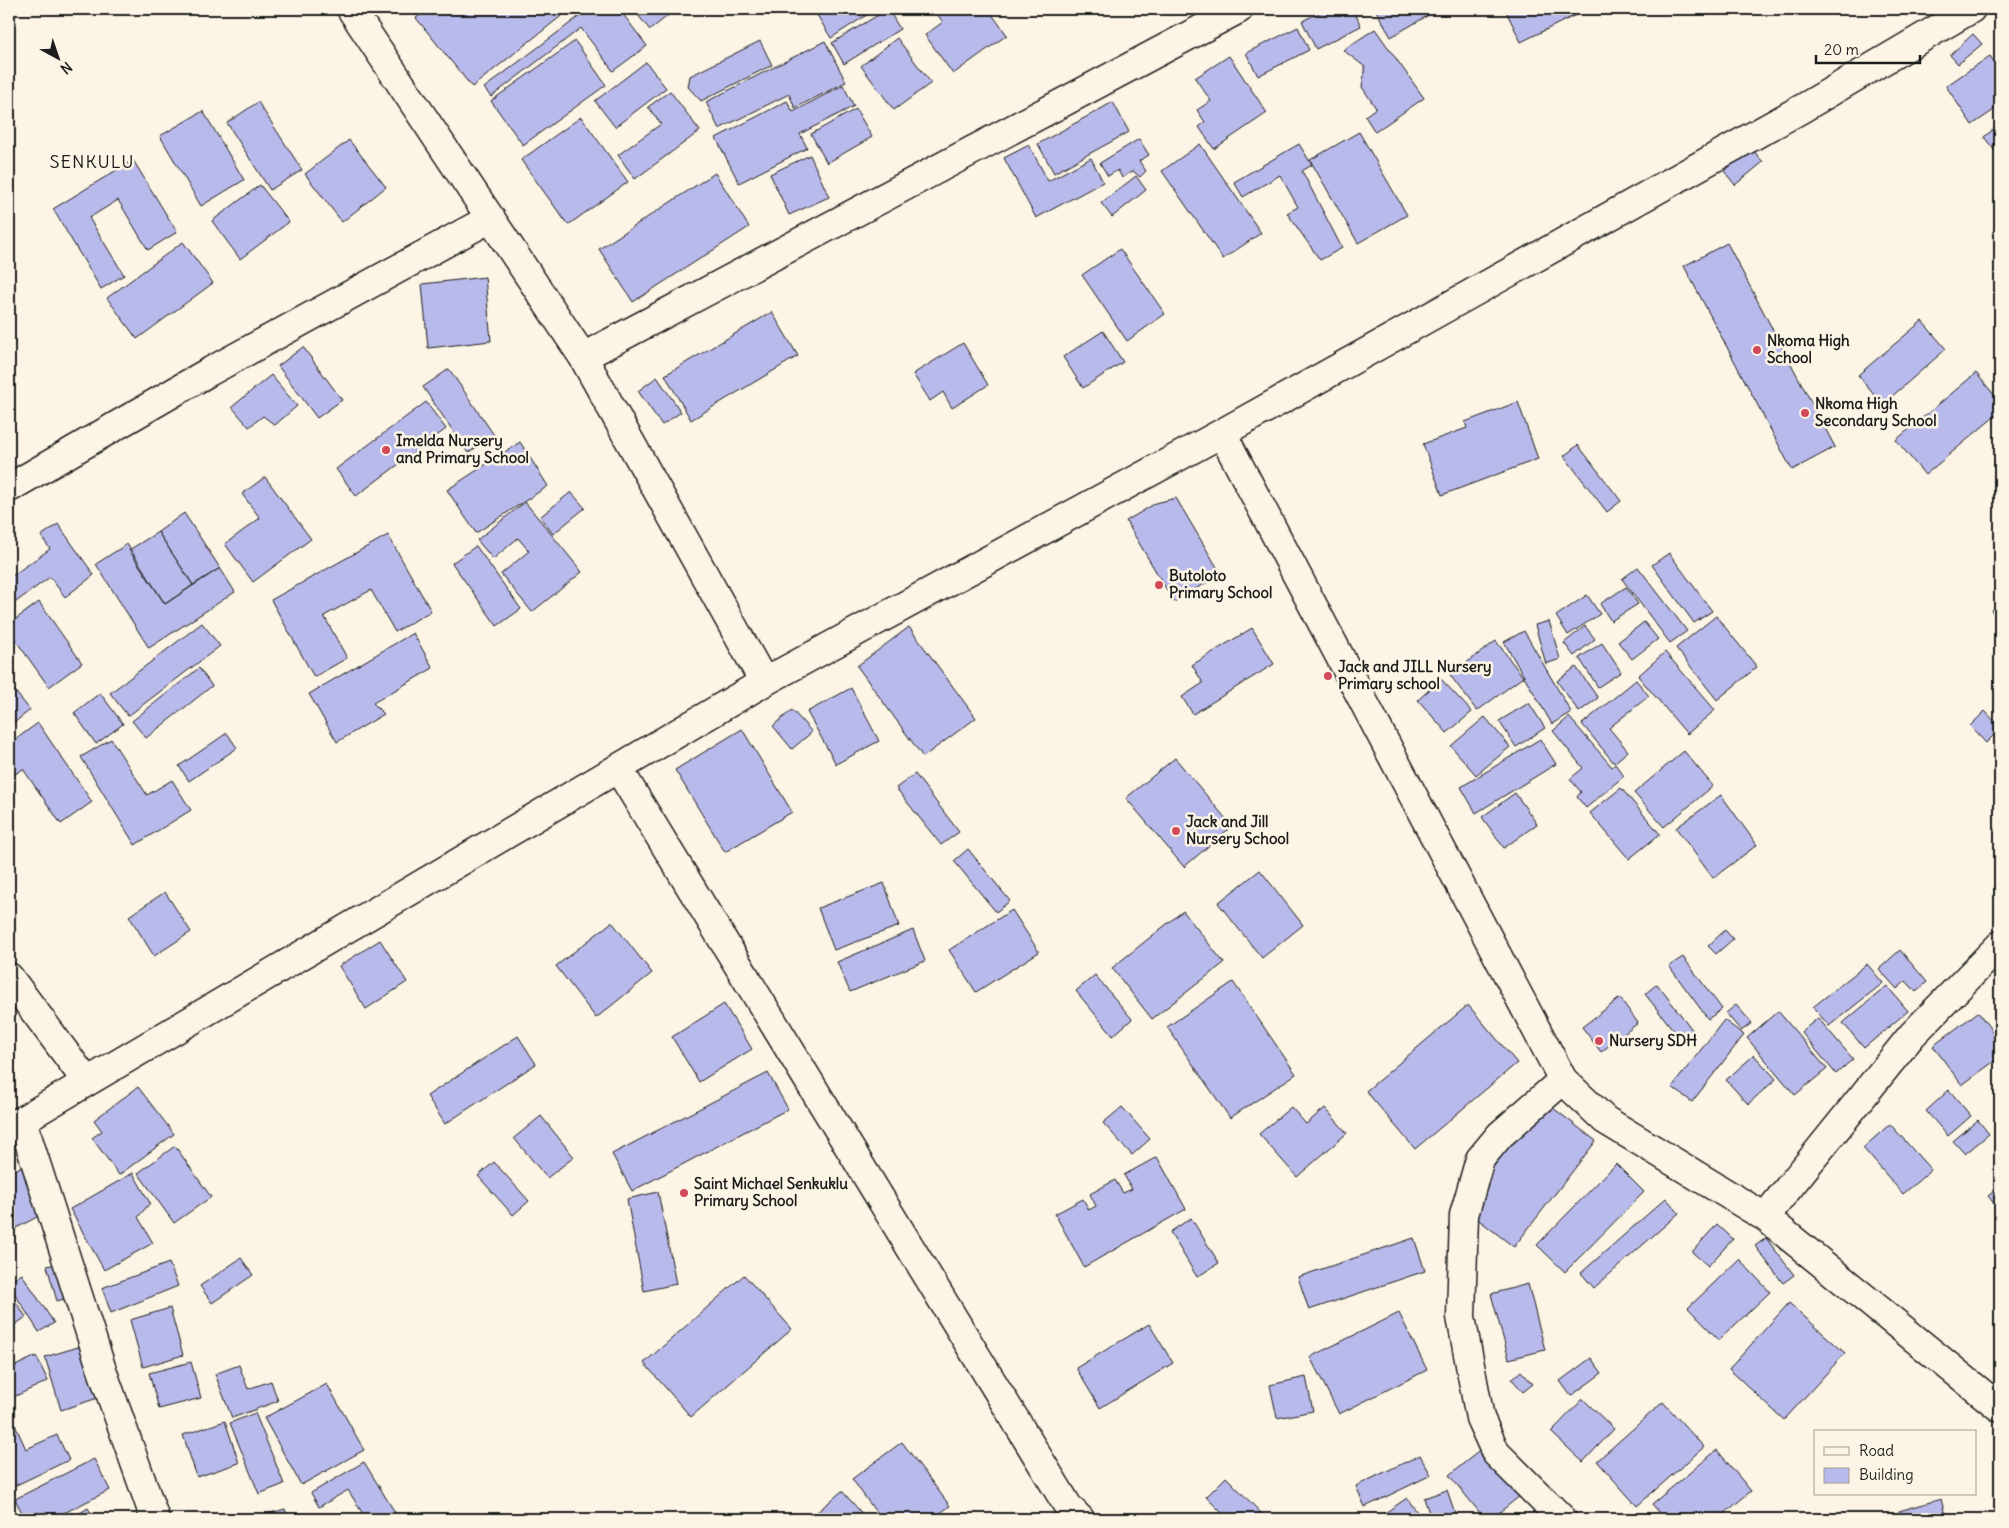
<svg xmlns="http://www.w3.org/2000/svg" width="2009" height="1528" font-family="Delius,sans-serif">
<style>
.building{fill:#b9baec;stroke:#1c1c1c}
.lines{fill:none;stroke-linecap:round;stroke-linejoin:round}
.street-casing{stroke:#1c1c1c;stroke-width:31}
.street{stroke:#fcf5e5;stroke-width:28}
.poi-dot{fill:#d1495b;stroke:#fcf5e5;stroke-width:2}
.labels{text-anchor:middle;stroke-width:5;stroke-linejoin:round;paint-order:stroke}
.poi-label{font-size:15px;font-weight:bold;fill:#1c1c1c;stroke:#fcf5e5;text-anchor:start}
.quarter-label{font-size:18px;letter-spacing:1px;fill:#1c1c1c;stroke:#fcf5e5}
</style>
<rect width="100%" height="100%" fill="#fcf5e5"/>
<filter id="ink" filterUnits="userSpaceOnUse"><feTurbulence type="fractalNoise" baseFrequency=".02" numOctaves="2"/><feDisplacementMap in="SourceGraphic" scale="10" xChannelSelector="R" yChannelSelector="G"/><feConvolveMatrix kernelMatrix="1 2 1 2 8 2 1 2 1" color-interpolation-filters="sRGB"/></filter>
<g filter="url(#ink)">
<path class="building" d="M428,9H570L472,87L416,18Z
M589,9H619L647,46L613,71L581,28L491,97L484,88Z
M633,9H676L650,30Z
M827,9H876L831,38L817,15Z
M888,9L900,29L844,64L832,43Z
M933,9H988L1007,35L953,74L925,35L943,22Z
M1327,9H1353L1361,26L1316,49L1302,21Z
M1375,9H1439L1391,37Z
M1505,9H1588L1521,42Z
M1298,27L1309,50L1258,76L1246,53Z
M1375,29L1424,98L1375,132L1365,116L1376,108L1362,87L1365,67L1343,50Z
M1973,34L1982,44L1958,64L1950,55Z
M897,38L931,83L894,110L861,66Z
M575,41L606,85L523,145L491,101Z
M760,41L772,65L701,101L688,87L690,76Z
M825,41L846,82L795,108L789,94L719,129L706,102Z
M1229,56L1267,113L1214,149L1199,127L1205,122L1197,110L1211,101L1195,78Z
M1990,56L2000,71V106L1972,125L1946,86Z
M646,62L666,88L615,127L595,101Z
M843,85L854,106L800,134L807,148L739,183L716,138L787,101L793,112Z
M670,91L700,131L635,179L618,155L661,124L648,107Z
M258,102L302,170L270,190L227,123Z
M1113,102L1129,132L1054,173L1038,144Z
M856,109L872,137L827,163L811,134Z
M203,111L244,180L201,206L160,136Z
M581,117L628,182L568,225L521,160Z
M2000,124V147L1995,151L1984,137Z
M1359,132L1407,215L1358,243L1310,160Z
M1139,139L1149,155L1139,161L1146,171L1140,177L1133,171L1122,178L1118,170L1108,176L1100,163Z
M349,140L386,187L342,222L305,174Z
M1200,144L1261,233L1223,259L1162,171Z
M1299,144L1312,165L1302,171L1342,248L1320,260L1287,213L1298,207L1280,175L1243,197L1234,182Z
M1029,145L1048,181L1091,158L1103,182L1036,218L1004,158Z
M1752,149L1763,162L1735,185L1724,171Z
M810,155L829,197L789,215L770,174Z
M133,160L177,232L148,250L118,200L89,218L124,275L101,289L53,209Z
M715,173L749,227L633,302L599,249Z
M1136,176L1146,190L1112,217L1101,203Z
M260,185L289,222L240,259L212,221Z
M183,242L213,283L137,339L107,298Z
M1727,243L1835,447L1792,470L1684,266Z
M1120,249L1165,314L1127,341L1082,275Z
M485,277L491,341L428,348L422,284Z
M772,312L798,356L691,420L665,375Z
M1922,321L1946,349L1882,405L1858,375Z
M1103,331L1123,362L1083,388L1063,357Z
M963,343L988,385L952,408L943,392L930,401L913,374Z
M303,347L342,400L317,418L278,366Z
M449,369L494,435L468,453L423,387Z
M1976,373L2000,402V412L1925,475L1896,440Z
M271,375L297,406L275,425L263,416L249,427L232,407Z
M657,377L681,412L662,425L638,391Z
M426,402L446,429L356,496L336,469Z
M1518,402L1538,459L1442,495L1423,444L1467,428L1465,422Z
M520,442L548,486L476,533L447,490Z
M1578,445L1621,501L1607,512L1564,456Z
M265,477L311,539L253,582L225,544L260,518L242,494Z
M571,492L585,508L553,534L540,517Z
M1176,498L1221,574L1174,602L1126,521L1156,503Z
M525,502L582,572L532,612L501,574L529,551L518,538L493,559L477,540Z
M184,513L220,568L193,585L158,532Z
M58,524L94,575L65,597L50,577L9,607V578L50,549L41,536Z
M158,532L193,585L165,604L129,550Z
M388,535L431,611L395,632L371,590L324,616L347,658L314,677L271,600Z
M127,544L165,604L220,568L235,592L149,648L96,564Z
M476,546L521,609L497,626L452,563Z
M1669,553L1712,611L1694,623L1652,565Z
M1638,567L1687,631L1670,643L1622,579Z
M1626,587L1638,604L1611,621L1600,604Z
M1587,595L1600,614L1568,635L1556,616Z
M39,602L82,663L49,687L9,631V624Z
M2000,603V622L1991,610Z
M1716,616L1757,667L1717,700L1676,648Z
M1549,621L1560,659L1546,664L1535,625Z
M1644,622L1658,639L1632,659L1618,642Z
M202,623L220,646L128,716L110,693Z
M1585,626L1595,639L1574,656L1564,643Z
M909,627L976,718L923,757L857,666Z
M1252,628L1274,664L1193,714L1182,697L1203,683L1192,665Z
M1524,631L1571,712L1552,724L1504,642Z
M413,633L433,668L373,703L384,714L337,742L309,694Z
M1496,641L1523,677L1477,711L1450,675Z
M1602,643L1621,672L1598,687L1579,658Z
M1665,652L1715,710L1687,734L1638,676Z
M1576,667L1598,698L1579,712L1557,681Z
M199,668L212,686L146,738L132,721Z
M1441,679L1472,712L1447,733L1418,700Z
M1636,680L1649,696L1609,728L1628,751L1614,763L1582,724Z
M9,684L30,710L9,727Z
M851,688L879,741L836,764L807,712Z
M100,693L123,724L96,744L74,713Z
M1529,703L1545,728L1516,747L1499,721Z
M792,710L812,732L792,749L773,726Z
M1985,711L2000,727V729L1986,743L1970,726Z
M1485,717L1510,747L1476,775L1451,746Z
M1569,717L1612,767L1615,764L1624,776L1586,808L1577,797L1581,792L1570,779L1583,768L1553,731Z
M38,723L92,802L61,824L23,769L9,778V744Z
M742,729L792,812L725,852L675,770Z
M227,733L237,748L189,781L179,766Z
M111,739L147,795L172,780L191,810L135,845L81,757Z
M1540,739L1556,764L1476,813L1461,787Z
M1684,751L1713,786L1664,827L1634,793Z
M1175,758L1232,826L1184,867L1126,798Z
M915,774L959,832L941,845L896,788Z
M1621,788L1660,834L1629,859L1590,813Z
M1515,793L1537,824L1504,848L1482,817Z
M1721,795L1757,845L1713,878L1676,828Z
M968,849L1010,901L996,912L954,861Z
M1260,870L1303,925L1262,958L1218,903Z
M884,883L899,926L834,950L818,908Z
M165,892L191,932L154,956L129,916Z
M1012,910L1039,952L976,992L949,950Z
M1183,911L1224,963L1152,1019L1112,968Z
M612,922L652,973L596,1018L556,966Z
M913,930L925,961L850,992L837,962Z
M1725,930L1733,939L1716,954L1708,946Z
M380,940L407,982L366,1009L339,966Z
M1900,950L1927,982L1916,992L1906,981L1897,989L1879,969Z
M1683,957L1722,1009L1708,1019L1669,966Z
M1867,964L1883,983L1829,1026L1813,1007Z
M1095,975L1132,1019L1113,1036L1076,991Z
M1233,982L1296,1074L1230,1118L1167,1027Z
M1657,984L1694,1032L1682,1041L1645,994Z
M1887,986L1908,1011L1864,1048L1843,1023Z
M1620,998L1638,1023L1601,1052L1582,1027Z
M724,1004L752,1049L699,1082L672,1037Z
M1468,1005L1517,1063L1415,1149L1366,1091Z
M1736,1005L1752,1023L1741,1031L1726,1013Z
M1778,1011L1827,1069L1795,1095L1747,1038Z
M1978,1012L2000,1042V1057L1962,1085L1933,1046Z
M1818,1018L1853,1059L1836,1074L1801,1032Z
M1724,1020L1744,1035L1692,1102L1672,1087Z
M518,1036L536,1064L445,1124L427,1096Z
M1754,1055L1776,1079L1748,1104L1726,1080Z
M768,1073L788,1109L632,1191L612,1154Z
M138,1087L174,1134L119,1175L92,1138L102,1131L94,1120Z
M1949,1090L1971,1116L1948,1136L1926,1111Z
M1544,1101L1596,1141L1514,1247L1462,1207Z
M1122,1107L1150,1139L1132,1155L1103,1123Z
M1291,1107L1306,1124L1325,1108L1347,1133L1297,1177L1259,1134Z
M541,1116L574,1157L547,1178L514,1138Z
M1978,1120L1989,1134L1965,1154L1953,1141Z
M1890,1124L1931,1170L1903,1194L1863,1148Z
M175,1146L211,1197L174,1223L138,1173Z
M1157,1157L1186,1209L1084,1267L1055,1214L1083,1199L1089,1210L1096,1206L1090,1194L1115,1180L1123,1193L1132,1189L1124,1175Z
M494,1162L529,1201L513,1215L478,1176Z
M1616,1164L1644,1192L1565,1272L1537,1245Z
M24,1165L48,1211L9,1232V1173Z
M133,1173L150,1203L138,1217L153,1243L104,1270L70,1209Z
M2000,1186V1211L1988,1196Z
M658,1192L676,1284L644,1291L627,1199Z
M1666,1198L1679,1213L1594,1288L1581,1273Z
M1191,1218L1219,1263L1197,1277L1170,1232Z
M1717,1224L1733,1239L1708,1266L1692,1252Z
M1414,1238L1425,1271L1309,1310L1298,1277Z
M1766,1238L1794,1275L1783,1283L1755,1246Z
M241,1258L253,1275L212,1303L200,1286Z
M1739,1259L1770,1292L1719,1340L1688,1308Z
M64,1262L74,1296L57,1301L47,1266Z
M169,1263L178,1286L111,1313L102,1288Z
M22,1274L54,1323L39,1332L9,1285V1283Z
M744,1275L792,1329L691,1417L644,1363Z
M1528,1284L1545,1350L1509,1359L1491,1294Z
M9,1292L26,1317L9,1329Z
M1789,1303L1845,1353L1784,1420L1729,1369Z
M170,1308L183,1355L143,1367L130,1320Z
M1399,1313L1427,1370L1339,1414L1310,1357Z
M1149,1324L1173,1363L1100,1408L1076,1368Z
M85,1345L101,1397L61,1410L45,1357Z
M36,1356L48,1381L9,1399V1369Z
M1591,1358L1602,1373L1571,1396L1560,1381Z
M191,1362L201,1398L159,1409L149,1373Z
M239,1365L248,1389L271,1381L278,1401L232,1418L215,1374Z
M1521,1371L1533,1384L1523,1392L1512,1379Z
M1306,1377L1313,1411L1277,1418L1270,1385Z
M327,1384L364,1450L301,1485L264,1418Z
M1583,1399L1614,1429L1583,1462L1551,1432Z
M1663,1402L1704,1447L1637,1506L1597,1461Z
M9,1412L26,1449L57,1435L69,1460L10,1488Z
M255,1413L284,1484L259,1494L230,1423Z
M225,1421L239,1463L197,1477L183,1435Z
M902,1442L950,1506L932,1519H881L852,1479Z
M1487,1445L1525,1492L1491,1519H1485L1449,1475Z
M1717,1450L1751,1491L1718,1519H1665L1652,1504Z
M1420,1455L1431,1475L1365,1507L1356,1486Z
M94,1459L110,1490L52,1519H25L15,1499Z
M364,1462L399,1519H354L363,1514L348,1490L319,1507L311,1493Z
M1226,1477L1265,1517L1262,1519H1228L1206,1497Z
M1447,1490L1457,1519H1431L1424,1498Z
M842,1491L867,1519H809Z
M1407,1498L1422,1519H1376Z
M1941,1499L1946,1519H1901L1899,1511Z
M88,1508L95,1519H70Z
M285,1509L288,1519H269L268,1514Z
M243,1515L264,1517L265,1519H231Z"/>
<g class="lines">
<g class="street-casing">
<path id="street" d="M351,9L583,357L764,682
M583,357L1239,9
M1222,433L1563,1080L1605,1120L1765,1217L2000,1408
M9,488L207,373L491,218
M618,768L1069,1508L1080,1519
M9,977L87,1082
M22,1120L102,1370L155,1519
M9,1128L764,682L1222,433L1803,108L1971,9
M1765,1217L1912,1035L2000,945
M1562,1519L1496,1453L1480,1418L1461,1317L1464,1215L1480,1159L1500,1135L1563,1080"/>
</g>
<use href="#street" class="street"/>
</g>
</g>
<g class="poi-dot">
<circle cx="1757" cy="350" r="5"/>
<circle cx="1805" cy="413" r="5"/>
<circle cx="386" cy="450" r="5"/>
<circle cx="1159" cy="585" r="5"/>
<circle cx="1328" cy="676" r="5"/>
<circle cx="1176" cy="831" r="5"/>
<circle cx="1599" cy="1041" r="5"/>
<circle cx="684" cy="1193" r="5"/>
</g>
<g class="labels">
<g class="poi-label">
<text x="1767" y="346">Nkoma High<tspan x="1767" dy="17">School</tspan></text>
<text x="1815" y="409">Nkoma High<tspan x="1815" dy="17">Secondary School</tspan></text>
<text x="396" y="446">Imelda Nursery<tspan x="396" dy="17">and Primary School</tspan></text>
<text x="1169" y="581">Butoloto<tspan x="1169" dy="17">Primary School</tspan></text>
<text x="1338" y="672">Jack and JILL Nursery<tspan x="1338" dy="17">Primary school</tspan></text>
<text x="1186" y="827">Jack and Jill<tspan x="1186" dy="17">Nursery School</tspan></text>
<text x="1609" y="1046">Nursery SDH</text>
<text x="694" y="1189">Saint Michael Senkuklu<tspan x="694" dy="17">Primary School</tspan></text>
</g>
<g class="quarter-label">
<text x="92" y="168">SENKULU</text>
</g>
</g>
<rect width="2009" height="1528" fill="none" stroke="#fcf5e5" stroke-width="30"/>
<rect x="15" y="15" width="1979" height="1498" fill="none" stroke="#1c1c1c" stroke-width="2" filter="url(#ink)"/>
<rect x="1814" y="1430" width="162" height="65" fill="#fcf5e5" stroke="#a29e95"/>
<rect x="1824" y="1447" width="25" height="8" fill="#fcf5e5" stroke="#a29e95"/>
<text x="1859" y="1456" font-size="15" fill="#1c1c1c">Road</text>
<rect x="1824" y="1468" width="25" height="15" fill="#b9baec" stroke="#a29e95"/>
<text x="1859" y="1480" font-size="15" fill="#1c1c1c">Building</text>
<g transform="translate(58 58) rotate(140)" stroke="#fcf5e5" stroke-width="4" paint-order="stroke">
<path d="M0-4L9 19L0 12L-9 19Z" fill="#1c1c1c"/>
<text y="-8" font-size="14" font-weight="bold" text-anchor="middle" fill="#1c1c1c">N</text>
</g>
<path d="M1816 55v8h104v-8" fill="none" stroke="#1c1c1c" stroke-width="2.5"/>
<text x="1824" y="55" font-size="15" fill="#1c1c1c" stroke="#fcf5e5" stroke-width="4" paint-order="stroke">20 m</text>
</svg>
